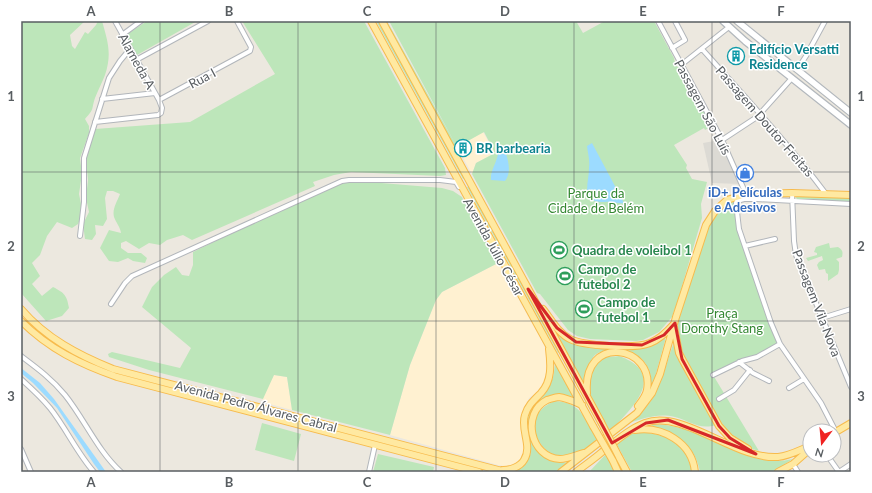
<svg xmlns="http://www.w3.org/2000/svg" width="872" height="493" font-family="Lato,sans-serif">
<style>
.commercial{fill:#fff1d1}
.industrial{fill:#dcdad4}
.green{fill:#bde6ba}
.water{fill:#9cdbff}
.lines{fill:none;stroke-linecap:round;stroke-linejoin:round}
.minor-casing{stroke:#b2b6bb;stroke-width:6}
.secondary-casing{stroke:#b3b8bd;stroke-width:8}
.primary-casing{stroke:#f7bb4d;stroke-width:8}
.minor{stroke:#fff;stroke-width:4}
.secondary{stroke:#fff;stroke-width:5.5}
.primary{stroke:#ffe9a1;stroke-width:6}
.primary-bridge-casing{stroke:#f7bb4d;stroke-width:8;stroke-linecap:butt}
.primary-bridge{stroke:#ffe9a1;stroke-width:6}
.marked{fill:none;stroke:#d62828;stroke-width:3;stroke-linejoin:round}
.grid{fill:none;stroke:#585d61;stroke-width:1;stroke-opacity:0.55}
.labels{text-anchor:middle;stroke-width:3;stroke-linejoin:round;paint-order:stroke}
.culture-label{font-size:13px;font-weight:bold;fill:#0d838f;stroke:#fff;text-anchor:start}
.street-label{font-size:13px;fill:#585d61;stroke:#fff}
.shop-label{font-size:13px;font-weight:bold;fill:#366cbe;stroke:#fff}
.park-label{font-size:13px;fill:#338731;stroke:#fff}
.leisure-label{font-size:13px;font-weight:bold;fill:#27864d;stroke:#fff;text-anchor:start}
.neatline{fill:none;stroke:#585d61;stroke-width:1.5}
.grid-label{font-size:13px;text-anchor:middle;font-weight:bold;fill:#585d61}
</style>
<rect width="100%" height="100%" fill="#ece8df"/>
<path class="commercial" d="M483,132L495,153L476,163L472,174L457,147Z
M498,263L541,339L548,354V369L545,381L539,391L529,398L522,416V428L526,450L522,460L510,467L498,465L390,435L410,365L436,300L442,292Z
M274,375L287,377L292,410L262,402L266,389Z"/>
<path class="industrial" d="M720,140L740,184L712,183L703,143Z"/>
<path class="green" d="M21,21H85L70,35L72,46L75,49L85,32L88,34L96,25L98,21H102C108,42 112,54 105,75C102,83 98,90 95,98C91,110 95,108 85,119L89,126V133L80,158L82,174L79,194L81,204V217L78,224L72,228L57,222L47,236L40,255L32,263L40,276L32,284L42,296L53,287C65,293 67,296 69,308L62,316L46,321L21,293Z
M147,21H197L137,55L126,35Z
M242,21H364L445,168L446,175L440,176L351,172L334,175L313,182L315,186L192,240L183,235L167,240L160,245L149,243L139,249L126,241L121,243V248L128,253H141L147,258L145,263L133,261L128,258L118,262L109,261L100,248L109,230L121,233C120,226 116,223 114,217C112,209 117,202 120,194L113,191H107L105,198L107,219L103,226L95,225L96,234L92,240L85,239L83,224L89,212L86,198L88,180L86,160L95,129L190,122L275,74Z
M376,21H379L465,178L463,179Z
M386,21H387L457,147L455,148Z
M389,21H576L583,33L605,21H654L674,58L675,63L677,67L679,66L712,126L705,130L704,128L674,145L687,165L686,168L692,179L707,182L701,204L702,218L678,300L672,317L659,332L643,340L636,341L590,339L577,336L568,330L540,294L537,293L472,174L476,163L495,153L484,132L457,147Z
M357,181L442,188L453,191L462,197L475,224L498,263L442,292L436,300L410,365L390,435L292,410L287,377L274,375L263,399L149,370L109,357L108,354L112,352L180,368L191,348L142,307L152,287L164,275L176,267L182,275L189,276L193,265V252L313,194L338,184Z
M469,186L560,352L558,353L467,187Z
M801,195L851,197V202L797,200L796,197Z
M736,196L739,229L780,344L757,357L713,375L759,451L741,445L724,432L678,347V328L676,319L703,231L715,211Z
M829,243L830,248L838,247C843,250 843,252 842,257L836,259L839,262V270L838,274L828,281V274L826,273L825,269L819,270L817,265L819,262L823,260L822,256L808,261L806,258L817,255V253L814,252L816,247Z
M555,331L571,342L597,348L637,349L650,347L665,338V341L655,377L651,386C651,381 651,375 649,370C643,354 627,349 611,350C605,351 599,351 594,356C588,364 586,373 583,382Z
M674,342L682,365L716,425C699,430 690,421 675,417C658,413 645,418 629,423C638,415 646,408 653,398C663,381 667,360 674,342Z
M619,356C669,374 632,409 609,432C603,421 596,409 591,398C586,383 590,363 606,357C610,356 615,357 619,356Z
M555,360L576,400C569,397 560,393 553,395C541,397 536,405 533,415C522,444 543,466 572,462L555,472L513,471C546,455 521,441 528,418C530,408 537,403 544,395C552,385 555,373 555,360Z
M555,401C581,402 586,420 598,440C589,446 580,454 568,456C552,459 538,446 535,431C535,428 534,425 534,422C537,411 545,405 555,401Z
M262,423L301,434L294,461L255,450Z
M652,424C660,424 668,425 676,427C716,436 750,469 793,459L772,472H700C696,447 675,430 651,427Z
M643,432C667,435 691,444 692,472H632L616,443L632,434Z
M378,454L434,467L433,472H373Z
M606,454L615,472H589Z"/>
<path class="water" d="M592,143L624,203C618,204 612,201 605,202C579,203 589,184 589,168C590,160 588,154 587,146Z
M498,153L506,154C509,163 511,173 505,181L491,180C490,170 497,163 498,153Z
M21,368L40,383L54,399L106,472H100L94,464L57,408L33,383L21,373Z"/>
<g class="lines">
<g class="minor-casing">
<path id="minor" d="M658,21L722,140L746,194
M122,35L141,21
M672,48L685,40L675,21
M702,49C744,96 788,143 826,194
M136,60L208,21
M681,65L729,27
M797,70L806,56L825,21
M102,99L155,93
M159,100L250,51L251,47L237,21
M95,122L158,115L161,113L162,108L159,100L115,21
M722,140L757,117L792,78
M792,193L794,241L796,255L851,387
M80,236L84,202V158L109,78L120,61L130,49
M745,246L775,239
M111,304L125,283L132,276L342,181L349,180H440L456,182L459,187H462
M822,318L851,309
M21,356C37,368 52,379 65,395C85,420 97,450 121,472
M739,362L753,373L769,381
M713,375L742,361L757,357L780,344
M21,379C31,388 41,397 50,408C66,428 77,453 94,472
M789,388L804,379
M719,399L734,390L750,370
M836,432L821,403L780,344L771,323L739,229L736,203L737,201L744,199H757L851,204
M21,449L31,472
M827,455L839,472
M793,464L798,472
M369,472L375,445
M839,472L851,464"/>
</g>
<g class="secondary-casing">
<path id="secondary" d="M723,21L745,41L851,125
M737,21L851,113"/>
</g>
<g class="primary-casing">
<path id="primary" d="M371,21L593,426
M382,21L601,422
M21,309C46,338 78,355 113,369L506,472
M543,309C551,319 558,333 570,339C583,346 636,349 650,343C660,339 667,332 674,324
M21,321C49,349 80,364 117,377L479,472
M674,327L679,353L682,359L719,426L730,438L748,449
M587,393C582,333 655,345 647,390C646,396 641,402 638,406
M582,405C575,402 567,398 559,397C555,397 551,399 547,400C521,413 530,458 560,459C568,459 576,455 584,453
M635,430C662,426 692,442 695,472
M834,433L851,423
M619,457L627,472
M613,461L618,472
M503,470C510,470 520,467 524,460C533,446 520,430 525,415C528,405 534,400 541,393C552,381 551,365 549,349
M561,472L637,413L652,393L660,374L676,317L706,225L715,211L727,200L746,194L792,193L851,195
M576,472C585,465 594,459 602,452C616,441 629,429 645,423C684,409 735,460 778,457C789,456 800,450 810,446
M778,472L793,464L810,449"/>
</g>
<use href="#minor" class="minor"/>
<use href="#secondary" class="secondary"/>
<use href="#primary" class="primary"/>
<g class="primary-bridge-casing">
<path id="primary-bridge" d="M601,422L619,457
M593,426L613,461"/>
</g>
<use href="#primary-bridge" class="primary-bridge"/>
</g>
<path class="marked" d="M528,289L557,328L576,342L642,345L664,335L675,323L682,359L719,426L730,438L756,454L668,420L646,423L612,443Z"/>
<path class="grid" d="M160,21V472M298,21V472M436,21V472M574,21V472M712,21V472M21,172H851M21,321H851"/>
<defs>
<g id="building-ring" transform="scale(0.9)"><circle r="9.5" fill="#fff" stroke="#0f9aa8" stroke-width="1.5"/><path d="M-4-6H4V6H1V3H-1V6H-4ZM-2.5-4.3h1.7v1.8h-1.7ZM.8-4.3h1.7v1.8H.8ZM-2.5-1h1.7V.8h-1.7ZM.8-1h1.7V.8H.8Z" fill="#0f9aa8"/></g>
<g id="shop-ring" transform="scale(0.9)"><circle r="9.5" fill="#fff" stroke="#3f7fe0" stroke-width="1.5"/><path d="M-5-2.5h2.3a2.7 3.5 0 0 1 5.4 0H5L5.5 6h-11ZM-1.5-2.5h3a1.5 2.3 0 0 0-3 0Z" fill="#3f7fe0"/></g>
<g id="stadium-ring" transform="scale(0.9)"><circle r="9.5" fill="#fff" stroke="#2e9e5b" stroke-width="1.5"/><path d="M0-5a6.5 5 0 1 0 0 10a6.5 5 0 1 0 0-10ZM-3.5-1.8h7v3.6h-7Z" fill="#2e9e5b"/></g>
</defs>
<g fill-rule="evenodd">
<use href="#building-ring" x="736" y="56"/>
<use href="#building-ring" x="463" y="148"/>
<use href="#shop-ring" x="745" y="173"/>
<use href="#stadium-ring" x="559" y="250"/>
<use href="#stadium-ring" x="565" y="276"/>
<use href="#stadium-ring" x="584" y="309"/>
</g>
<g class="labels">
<g class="culture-label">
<text x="749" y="54">Edifício Versatti<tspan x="749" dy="15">Residence</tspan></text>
<text x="476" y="153">BR barbearia</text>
</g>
<g class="street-label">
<text transform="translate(137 61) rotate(61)" y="5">Alameda A</text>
<text transform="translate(202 78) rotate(-28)" y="5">Rua I</text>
<text transform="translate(703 107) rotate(62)" y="5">Passagem São Luís</text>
<text transform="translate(765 121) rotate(49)" y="5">Passagem Doutor Freitas</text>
<text transform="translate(494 247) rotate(61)" y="5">Avenida Júlio César</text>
<text transform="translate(817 303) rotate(69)" y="5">Passagem Vila Nova</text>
<text transform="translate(256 406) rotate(15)" y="5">Avenida Pedro Álvares Cabral</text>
</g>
<g class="shop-label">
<text x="745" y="197">iD+ Películas<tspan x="745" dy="15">e Adesivos</tspan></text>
</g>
<g class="park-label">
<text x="596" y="198">Parque da<tspan x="596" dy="15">Cidade de Belém</tspan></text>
<text x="722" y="318">Praça<tspan x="722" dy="15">Dorothy Stang</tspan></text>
</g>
<g class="leisure-label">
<text x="572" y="255">Quadra de voleibol 1</text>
<text x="578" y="274">Campo de<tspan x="578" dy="15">futebol 2</tspan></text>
<text x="597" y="307">Campo de<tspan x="597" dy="15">futebol 1</tspan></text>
</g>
</g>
<rect width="872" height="493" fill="none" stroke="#ffffff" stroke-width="44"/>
<g transform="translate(822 443) rotate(196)"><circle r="19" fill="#ffffff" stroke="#bcbec0"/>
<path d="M0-3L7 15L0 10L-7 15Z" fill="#f02221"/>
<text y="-6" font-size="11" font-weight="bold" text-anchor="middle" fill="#585d61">N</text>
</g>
<rect x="22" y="22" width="828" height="449" class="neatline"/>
<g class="grid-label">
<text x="91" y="16">A</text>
<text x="229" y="16">B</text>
<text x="367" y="16">C</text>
<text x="505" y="16">D</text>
<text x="643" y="16">E</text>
<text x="781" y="16">F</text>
<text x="11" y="101">1</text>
<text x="861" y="101">1</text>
<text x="11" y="251">2</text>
<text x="861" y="251">2</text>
<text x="11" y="401">3</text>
<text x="861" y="401">3</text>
<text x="91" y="487">A</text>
<text x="229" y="487">B</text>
<text x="367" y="487">C</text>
<text x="505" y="487">D</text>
<text x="643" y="487">E</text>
<text x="781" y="487">F</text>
</g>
</svg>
